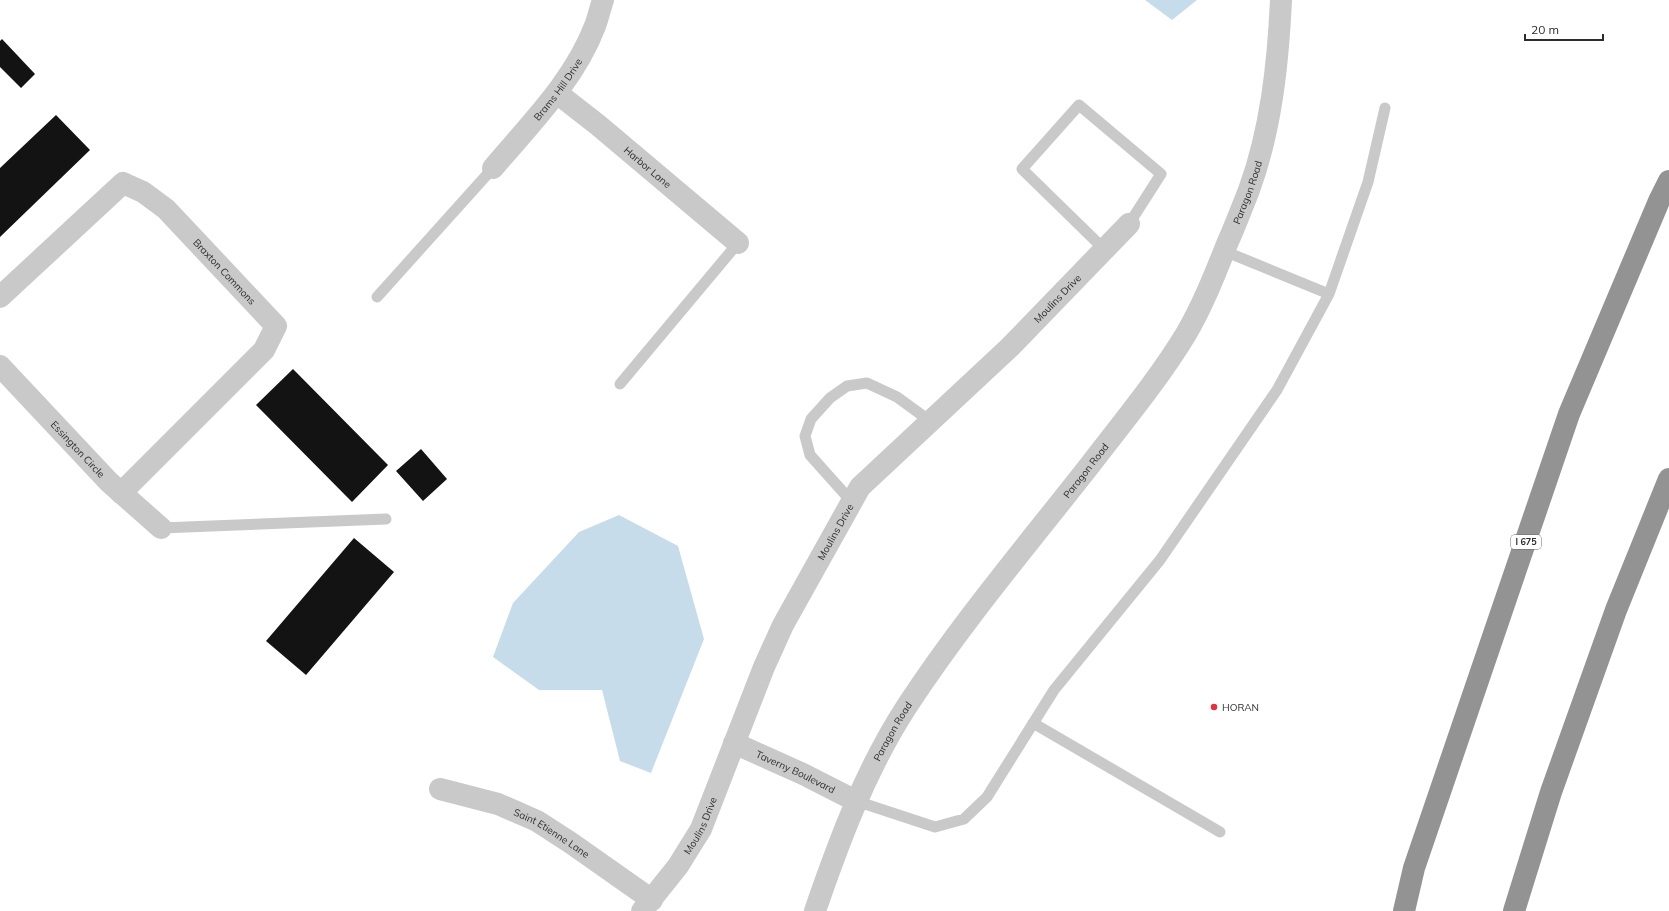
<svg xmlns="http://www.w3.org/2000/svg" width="1669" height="911" font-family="Mulish,sans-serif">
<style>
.water{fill:#c6dcea}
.building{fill:#131313}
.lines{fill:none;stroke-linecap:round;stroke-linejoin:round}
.service{stroke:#c9c9c9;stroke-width:11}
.minor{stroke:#c9c9c9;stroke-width:22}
.tertiary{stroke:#c9c9c9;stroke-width:22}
.motorway{stroke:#939393;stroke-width:22}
.poi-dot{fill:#e03240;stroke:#fff;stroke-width:1.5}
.labels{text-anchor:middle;stroke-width:4;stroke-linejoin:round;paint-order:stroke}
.shield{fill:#fff;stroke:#6b6b6b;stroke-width:1}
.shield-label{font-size:9px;font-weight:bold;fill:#2c2c2c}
.street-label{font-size:10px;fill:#2c2c2c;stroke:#fff}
.poi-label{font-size:10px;fill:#2c2c2c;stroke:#fff;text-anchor:start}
</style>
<rect width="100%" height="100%" fill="#fff"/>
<path class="water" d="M1145,0H1197L1172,20Z
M619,515L678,546L704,639L651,773L620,761L602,690H539L493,657L513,603L579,532Z"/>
<path class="building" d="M2,39L35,74L21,88L0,67V41Z
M56,115L90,150L0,237V168Z
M293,369L388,465L352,502L256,405Z
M421,449L447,479L423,501L396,471Z
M354,538L394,572L306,675L266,641Z"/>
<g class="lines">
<path class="service" d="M1105,250L1022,169L1079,105L1161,174L1129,224
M1329,294L1368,182L1385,108
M377,297L493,168
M620,384L738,243
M852,502L810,455L805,436L811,419L830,398L847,386L867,383L897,397L930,421
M161,528L386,519
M1033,723L1220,832
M856,801L935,827L964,819L987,797L1054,690L1160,560L1277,390L1329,294L1224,251"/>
<g class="minor">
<path id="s1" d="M557,93L598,125L738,243"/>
<path id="s2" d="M493,168C530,124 574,81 595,26C598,18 600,9 603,0"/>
<path id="s3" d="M0,297L123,183L143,192L166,209L276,326L264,350L121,493"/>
<path id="s4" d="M0,366L109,482L161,528"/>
<path id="s5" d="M734,743L803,774L856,801"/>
<path id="s6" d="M440,789L498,804L537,821L571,843L652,900"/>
<path id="s7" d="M642,911L678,866L701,829L764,667L783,625L860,487L1010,347L1129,224"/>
</g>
<path class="tertiary" id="s8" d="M815,911C839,841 866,769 907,706C962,622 1028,544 1090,465C1123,422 1158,380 1186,334C1203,305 1215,274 1227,244C1235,226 1242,208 1249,190C1271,130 1278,64 1281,0"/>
<path class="motorway" d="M1404,911L1414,868L1569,414L1659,201L1669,181
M1514,911L1551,792L1616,610L1669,479"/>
</g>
<circle class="poi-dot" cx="1214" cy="707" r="4"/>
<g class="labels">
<rect class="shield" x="1511" y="535" width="30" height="14" rx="3"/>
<g class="shield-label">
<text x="1526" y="545">I 675</text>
</g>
<g class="street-label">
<text dy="4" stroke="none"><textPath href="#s2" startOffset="102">Brams Hill Drive</textPath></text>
<text dy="4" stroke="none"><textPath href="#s1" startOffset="117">Harbor Lane</textPath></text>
<text dy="4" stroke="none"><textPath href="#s8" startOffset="845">Paragon Road</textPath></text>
<text dy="4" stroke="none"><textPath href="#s3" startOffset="304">Braxton Commons</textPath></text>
<text dy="4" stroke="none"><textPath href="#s7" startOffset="752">Moulins Drive</textPath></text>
<text dy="4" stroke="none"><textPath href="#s4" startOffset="114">Essington Circle</textPath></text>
<text dy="4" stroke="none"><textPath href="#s8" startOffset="521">Paragon Road</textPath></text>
<text dy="4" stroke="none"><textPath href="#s7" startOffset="428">Moulins Drive</textPath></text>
<text dy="4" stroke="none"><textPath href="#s8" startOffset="196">Paragon Road</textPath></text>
<text dy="4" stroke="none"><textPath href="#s5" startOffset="68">Taverny Boulevard</textPath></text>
<text dy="4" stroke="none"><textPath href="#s7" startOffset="104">Moulins Drive</textPath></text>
<text dy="4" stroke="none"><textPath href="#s6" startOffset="121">Saint Etienne Lane</textPath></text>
</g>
<g class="poi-label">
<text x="1222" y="711">HORAN</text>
</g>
</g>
<path d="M1525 34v6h78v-6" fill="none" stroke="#2c2c2c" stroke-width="2"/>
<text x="1531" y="34" font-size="12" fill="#2c2c2c" stroke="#ffffff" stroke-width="3" paint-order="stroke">20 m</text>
</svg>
